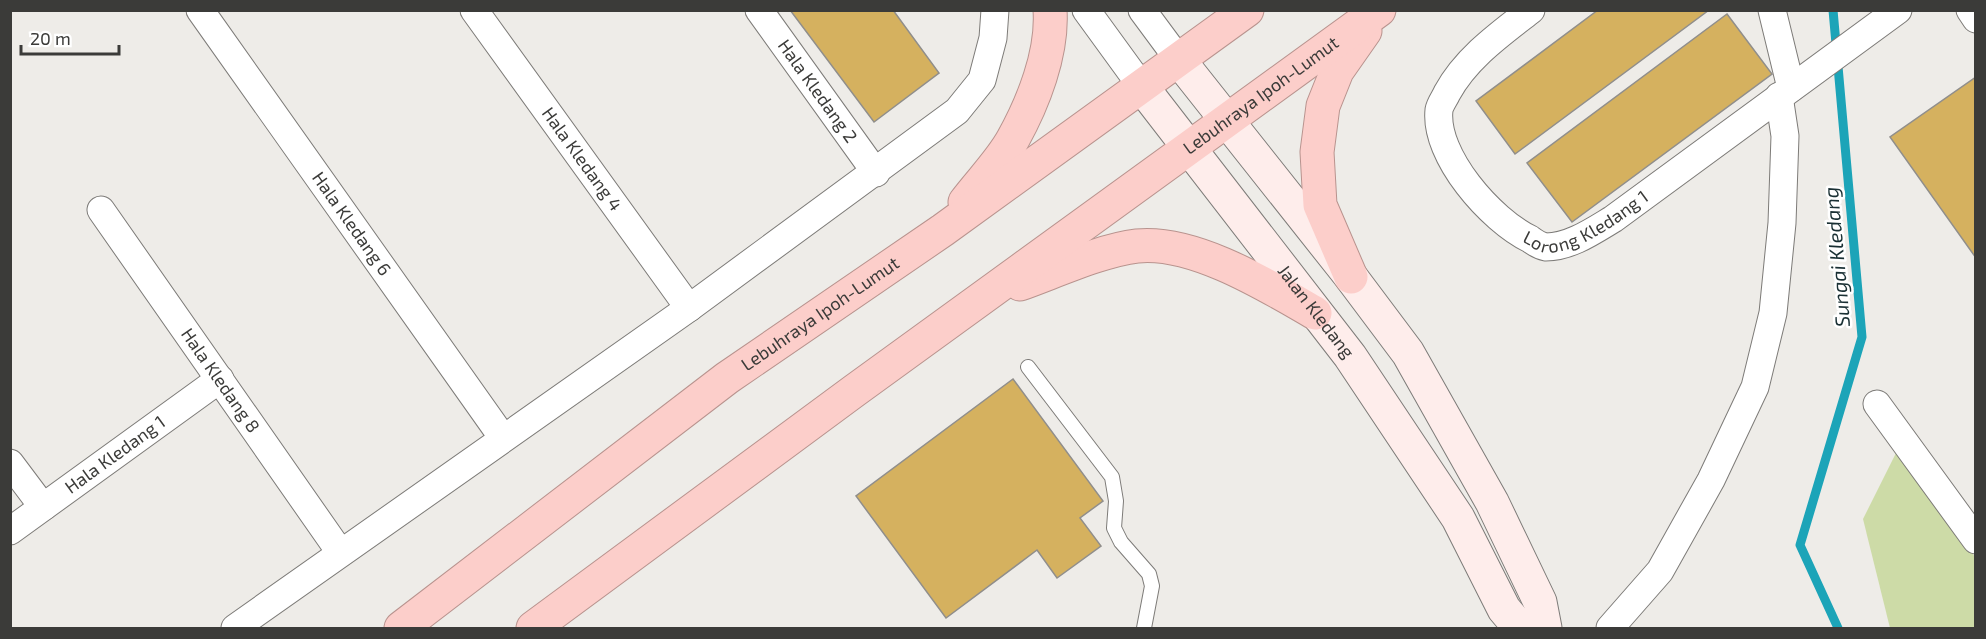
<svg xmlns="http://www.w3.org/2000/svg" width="1986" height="639" font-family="'Exo 2',sans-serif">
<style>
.green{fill:#cddba7}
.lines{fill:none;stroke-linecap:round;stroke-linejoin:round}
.stream{stroke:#1ca4b8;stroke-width:9}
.building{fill:#d5b15f;stroke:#908e8b;stroke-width:1.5}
.service-casing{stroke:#7d7b78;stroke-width:16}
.minor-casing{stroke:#7d7b78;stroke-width:29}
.secondary-casing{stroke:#7d7b78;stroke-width:35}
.trunk-casing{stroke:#b8938e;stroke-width:35}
.service{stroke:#fff;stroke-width:14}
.minor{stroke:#fff;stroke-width:27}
.secondary{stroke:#feedeb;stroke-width:33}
.trunk{stroke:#fcceca;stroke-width:33}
.labels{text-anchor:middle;stroke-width:5;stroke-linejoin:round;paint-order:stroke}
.street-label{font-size:18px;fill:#3b3b39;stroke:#fff}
.water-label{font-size:20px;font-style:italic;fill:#1a3034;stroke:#fff}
</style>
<rect width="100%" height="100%" fill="#eeece8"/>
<path class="green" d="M1898,449L1975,557V628H1890L1863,519Z"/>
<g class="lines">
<path class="stream" d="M1833,10L1862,337L1800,545L1838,628"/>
</g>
<path class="building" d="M790,10H893L939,73L874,122Z
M1598,10H1709L1515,154L1476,101Z
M1727,14L1772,74L1572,222L1527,163Z
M1976,77V258L1890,137Z
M1013,379L1103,501L1080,518L1101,546L1057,578L1037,550L946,618L856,496Z"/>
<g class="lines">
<g class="service-casing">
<path id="service" d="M1028,367L1112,477L1116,501L1114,528L1121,542L1149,574L1152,586L1144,628"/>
</g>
<g class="minor-casing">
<g id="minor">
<path id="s1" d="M200,10L503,438"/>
<path id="s2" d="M474,10L689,308"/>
<path id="s3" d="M759,10L876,173"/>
<path d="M1086,10L1142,87"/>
<path d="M1142,10L1179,60"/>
<path id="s4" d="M1531,10C1500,34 1466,58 1447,93C1445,98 1440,104 1439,110C1434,156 1491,220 1530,239C1534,242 1541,246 1546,247C1570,247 1593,231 1613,219L1898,10"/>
<path d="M1772,10L1791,88"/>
<path d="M1970,10L1976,19"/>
<path id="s5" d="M101,210L340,552"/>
<path d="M1877,404L1976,540"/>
<path d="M10,463L43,507"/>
<path id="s6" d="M10,531L220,379"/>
<path d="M235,628L689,308L957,111L982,80L993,38L995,10"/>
<path d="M1610,628L1660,571L1711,480L1755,387L1773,313L1782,223L1785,136L1779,96"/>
</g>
</g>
<g class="secondary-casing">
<g id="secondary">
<path d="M1179,60L1351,277L1408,353L1492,502L1540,602L1545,628"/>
<path id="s7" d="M1142,87L1350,356L1458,518L1504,609L1520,628"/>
</g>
</g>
<g class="trunk-casing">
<g id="trunk">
<path d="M965,202C980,182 1001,161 1013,139C1033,103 1053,53 1050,10"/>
<path d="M1351,277L1320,205L1317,152L1323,106L1337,71L1365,31"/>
<path d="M1020,284C1054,272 1102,250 1137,246C1194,240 1268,286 1315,313"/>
<path id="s8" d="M401,628L727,378L943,230L1247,10"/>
<path id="s9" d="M533,628L854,391L1379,10"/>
</g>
</g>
<use href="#service" class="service"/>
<use href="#minor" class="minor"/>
<use href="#secondary" class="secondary"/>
<use href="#trunk" class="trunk"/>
</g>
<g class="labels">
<g class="street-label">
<text dy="6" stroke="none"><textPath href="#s3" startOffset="100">Hala Kledang 2</textPath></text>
<text dy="6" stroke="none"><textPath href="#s9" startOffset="902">Lebuhraya Ipoh-Lumut</textPath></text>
<text dy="6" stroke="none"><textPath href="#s2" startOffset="184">Hala Kledang 4</textPath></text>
<text dy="6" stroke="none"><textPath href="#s4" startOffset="366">Lorong Kledang 1</textPath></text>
<text dy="6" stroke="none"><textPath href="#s1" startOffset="262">Hala Kledang 6</textPath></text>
<text dy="6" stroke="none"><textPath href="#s7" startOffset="284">Jalan Kledang</textPath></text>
<text dy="6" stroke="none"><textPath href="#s8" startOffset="524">Lebuhraya Ipoh-Lumut</textPath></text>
<text dy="6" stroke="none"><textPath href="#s5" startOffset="208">Hala Kledang 8</textPath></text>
<text dy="6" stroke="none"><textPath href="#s6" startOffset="130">Hala Kledang 1</textPath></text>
</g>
<g class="water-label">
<text transform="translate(1837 257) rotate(-95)" y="7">Sungai Kledang</text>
</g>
</g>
<rect width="1986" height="639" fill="none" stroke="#3b3b39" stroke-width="24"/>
<path d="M21 45v9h98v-9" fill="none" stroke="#3b3b39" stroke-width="3"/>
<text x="30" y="45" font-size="18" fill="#3b3b39" stroke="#ffffff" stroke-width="4.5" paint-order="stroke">20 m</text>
</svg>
